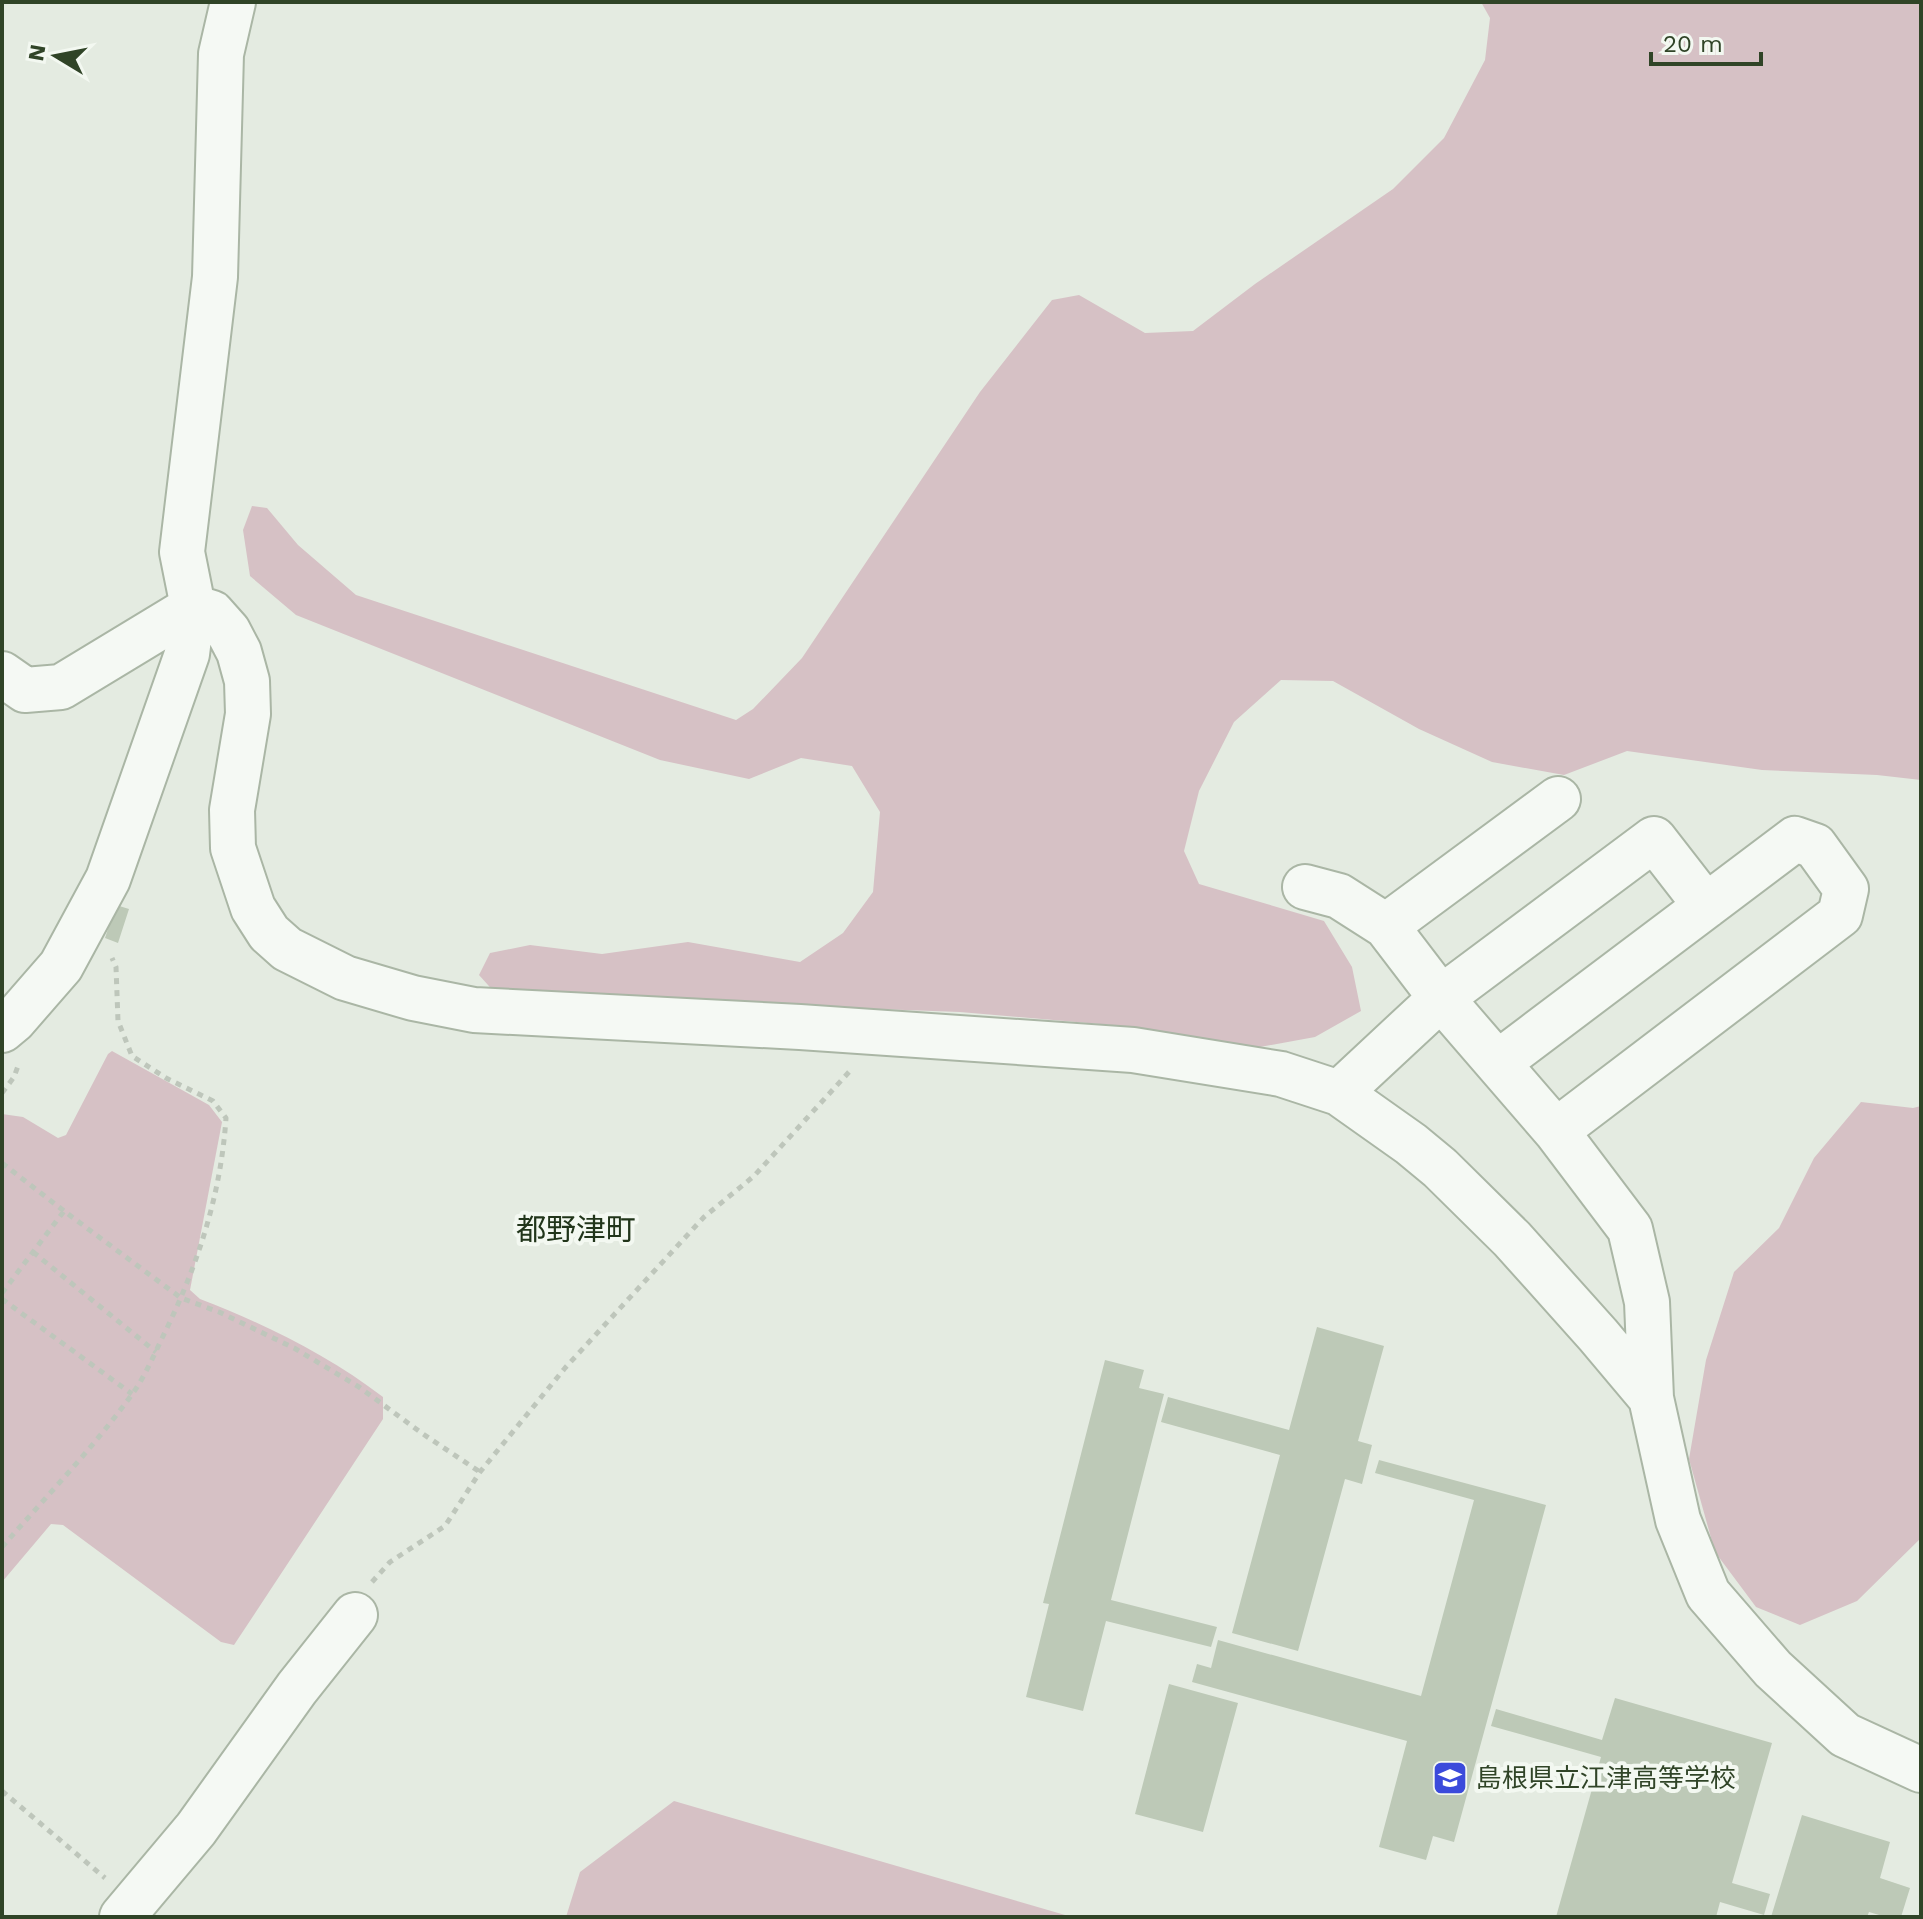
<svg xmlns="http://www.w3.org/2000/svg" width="1923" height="1919" font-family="'Work Sans','Noto Sans JP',sans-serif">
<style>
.green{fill:#d6c1c5}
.building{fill:#bdc9b7}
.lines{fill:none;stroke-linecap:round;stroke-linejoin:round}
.minor-casing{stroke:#aab6a5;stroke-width:48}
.path{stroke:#bec6bb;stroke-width:5;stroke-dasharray:6 6;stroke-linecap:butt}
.minor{stroke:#f5f9f4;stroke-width:44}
.labels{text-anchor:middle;stroke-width:8;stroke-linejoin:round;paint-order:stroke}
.poi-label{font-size:26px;fill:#304427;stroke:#f3f8f1;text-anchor:start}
.quarter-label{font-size:30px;fill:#21351a;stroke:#f3f8f1}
</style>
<rect width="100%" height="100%" fill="#e4ebe1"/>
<path class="green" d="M1481,2H1921V780L1877,775L1762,770L1627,751L1564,775L1492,762L1419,729L1333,681L1281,680L1234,722L1199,791L1184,851L1199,884L1324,921L1352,967L1361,1011L1315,1037L1260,1047L1111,1025L960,1012L497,995L479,975L490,953L530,945L602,954L688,942L800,962L843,933L873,892L880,812L852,766L801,758L749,779L660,760L296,615L250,576L243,530L252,506L267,508L298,545L356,595L736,720L753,709L802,658L980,392L1052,300L1079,295L1145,333L1193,331L1255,284L1393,189L1444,138L1485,60L1490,18Z
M112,1051L209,1105L222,1122L190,1290L200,1299C265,1324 328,1355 383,1397V1419L234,1645L221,1642L63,1525L51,1524L2,1582V1114L23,1117L58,1138L66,1135L108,1054Z
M1861,1102L1913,1108L1921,1106V1538L1857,1601L1800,1625L1756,1607L1715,1552L1689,1459L1706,1360L1734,1272L1779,1228L1814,1158Z
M674,1801L1072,1917H566L580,1872Z"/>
<path class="building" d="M116,905L129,909L118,943L105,938Z
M1317,1327L1384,1346L1358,1441L1372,1445L1362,1484L1345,1479L1298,1651L1232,1633L1280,1455L1161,1422L1168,1397L1289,1430Z
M1105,1360L1144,1370L1139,1388L1164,1394L1111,1600L1217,1627L1211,1647L1106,1621L1083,1711L1026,1697L1049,1604L1043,1603Z
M1379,1460L1546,1505L1454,1842L1433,1836L1426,1860L1379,1847L1407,1741L1192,1682L1197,1664L1211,1668L1218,1640L1421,1696L1474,1500L1375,1473Z
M1169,1684L1238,1703L1203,1832L1135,1814Z
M1615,1698L1772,1743L1732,1883L1770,1894L1764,1915L1720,1902L1716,1917H1556L1601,1757L1491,1726L1496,1709L1602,1740Z
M1802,1815L1890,1842L1880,1878L1910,1888L1901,1917H1886L1869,1912L1867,1917H1771Z"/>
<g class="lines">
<g class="minor-casing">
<path id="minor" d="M2,674L25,690L61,687L193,607L212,613L228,631L239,652L247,681L248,714L232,810L233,848L253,908L269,933L287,949L345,978L413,998L474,1010L800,1027L1133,1050L1281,1074L1339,1093L1411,1144L1440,1168L1512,1239L1598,1335L1651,1398L1678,1520L1708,1594L1773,1669L1845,1735L1921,1770
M1305,887L1339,896L1386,926L1441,998L1556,1131L1630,1229L1647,1302L1651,1398
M1386,926L1558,799
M2,1030L14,1020L61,966L108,879L187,654L193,607L182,552L215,277L221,54L233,2
M1499,1062L1795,839L1815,846L1846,889L1840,915L1556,1131
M1339,1093L1441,998L1654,839L1706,906
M122,1917L196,1829L297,1688L355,1615"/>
</g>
<path class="path" d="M2,1093L14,1077L18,1066
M2,1163L64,1211
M33,1252L156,1352
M2,1293L64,1211L181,1298L219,1312L294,1348L359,1387L423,1434L480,1472
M2,1299L132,1394
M2,1547C46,1497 94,1447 133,1393C147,1373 156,1350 167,1328C199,1261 221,1193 226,1118L213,1101L166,1078L132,1056L118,1021L116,967L112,958
M372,1582L390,1562L445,1526L480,1472L565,1368L704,1217L754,1176L849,1072
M2,1791L105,1878"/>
<use href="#minor" class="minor"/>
</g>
<defs>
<g id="school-square" transform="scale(1.8)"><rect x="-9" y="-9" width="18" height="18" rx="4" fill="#3b4adb" stroke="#f3f8f1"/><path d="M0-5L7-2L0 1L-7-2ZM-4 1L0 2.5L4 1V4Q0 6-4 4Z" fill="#fff"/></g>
</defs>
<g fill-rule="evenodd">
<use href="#school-square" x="1450" y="1778"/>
</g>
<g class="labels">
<g class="poi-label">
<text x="1476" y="1787">島根県立江津高等学校</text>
</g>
<g class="quarter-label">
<text x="576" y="1240">都野津町</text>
</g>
</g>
<rect width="1923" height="1919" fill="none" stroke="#304427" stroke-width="8"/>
<g transform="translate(56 56) rotate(280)" stroke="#f3f8f1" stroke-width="6" paint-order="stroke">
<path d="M0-6L14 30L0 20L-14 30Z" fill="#304427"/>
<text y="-12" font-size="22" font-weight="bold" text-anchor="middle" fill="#304427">N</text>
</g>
<path d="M1651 52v12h110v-12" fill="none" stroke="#304427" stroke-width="4"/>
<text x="1663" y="52" font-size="24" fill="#304427" stroke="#f3f8f1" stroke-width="6" paint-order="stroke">20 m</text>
</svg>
